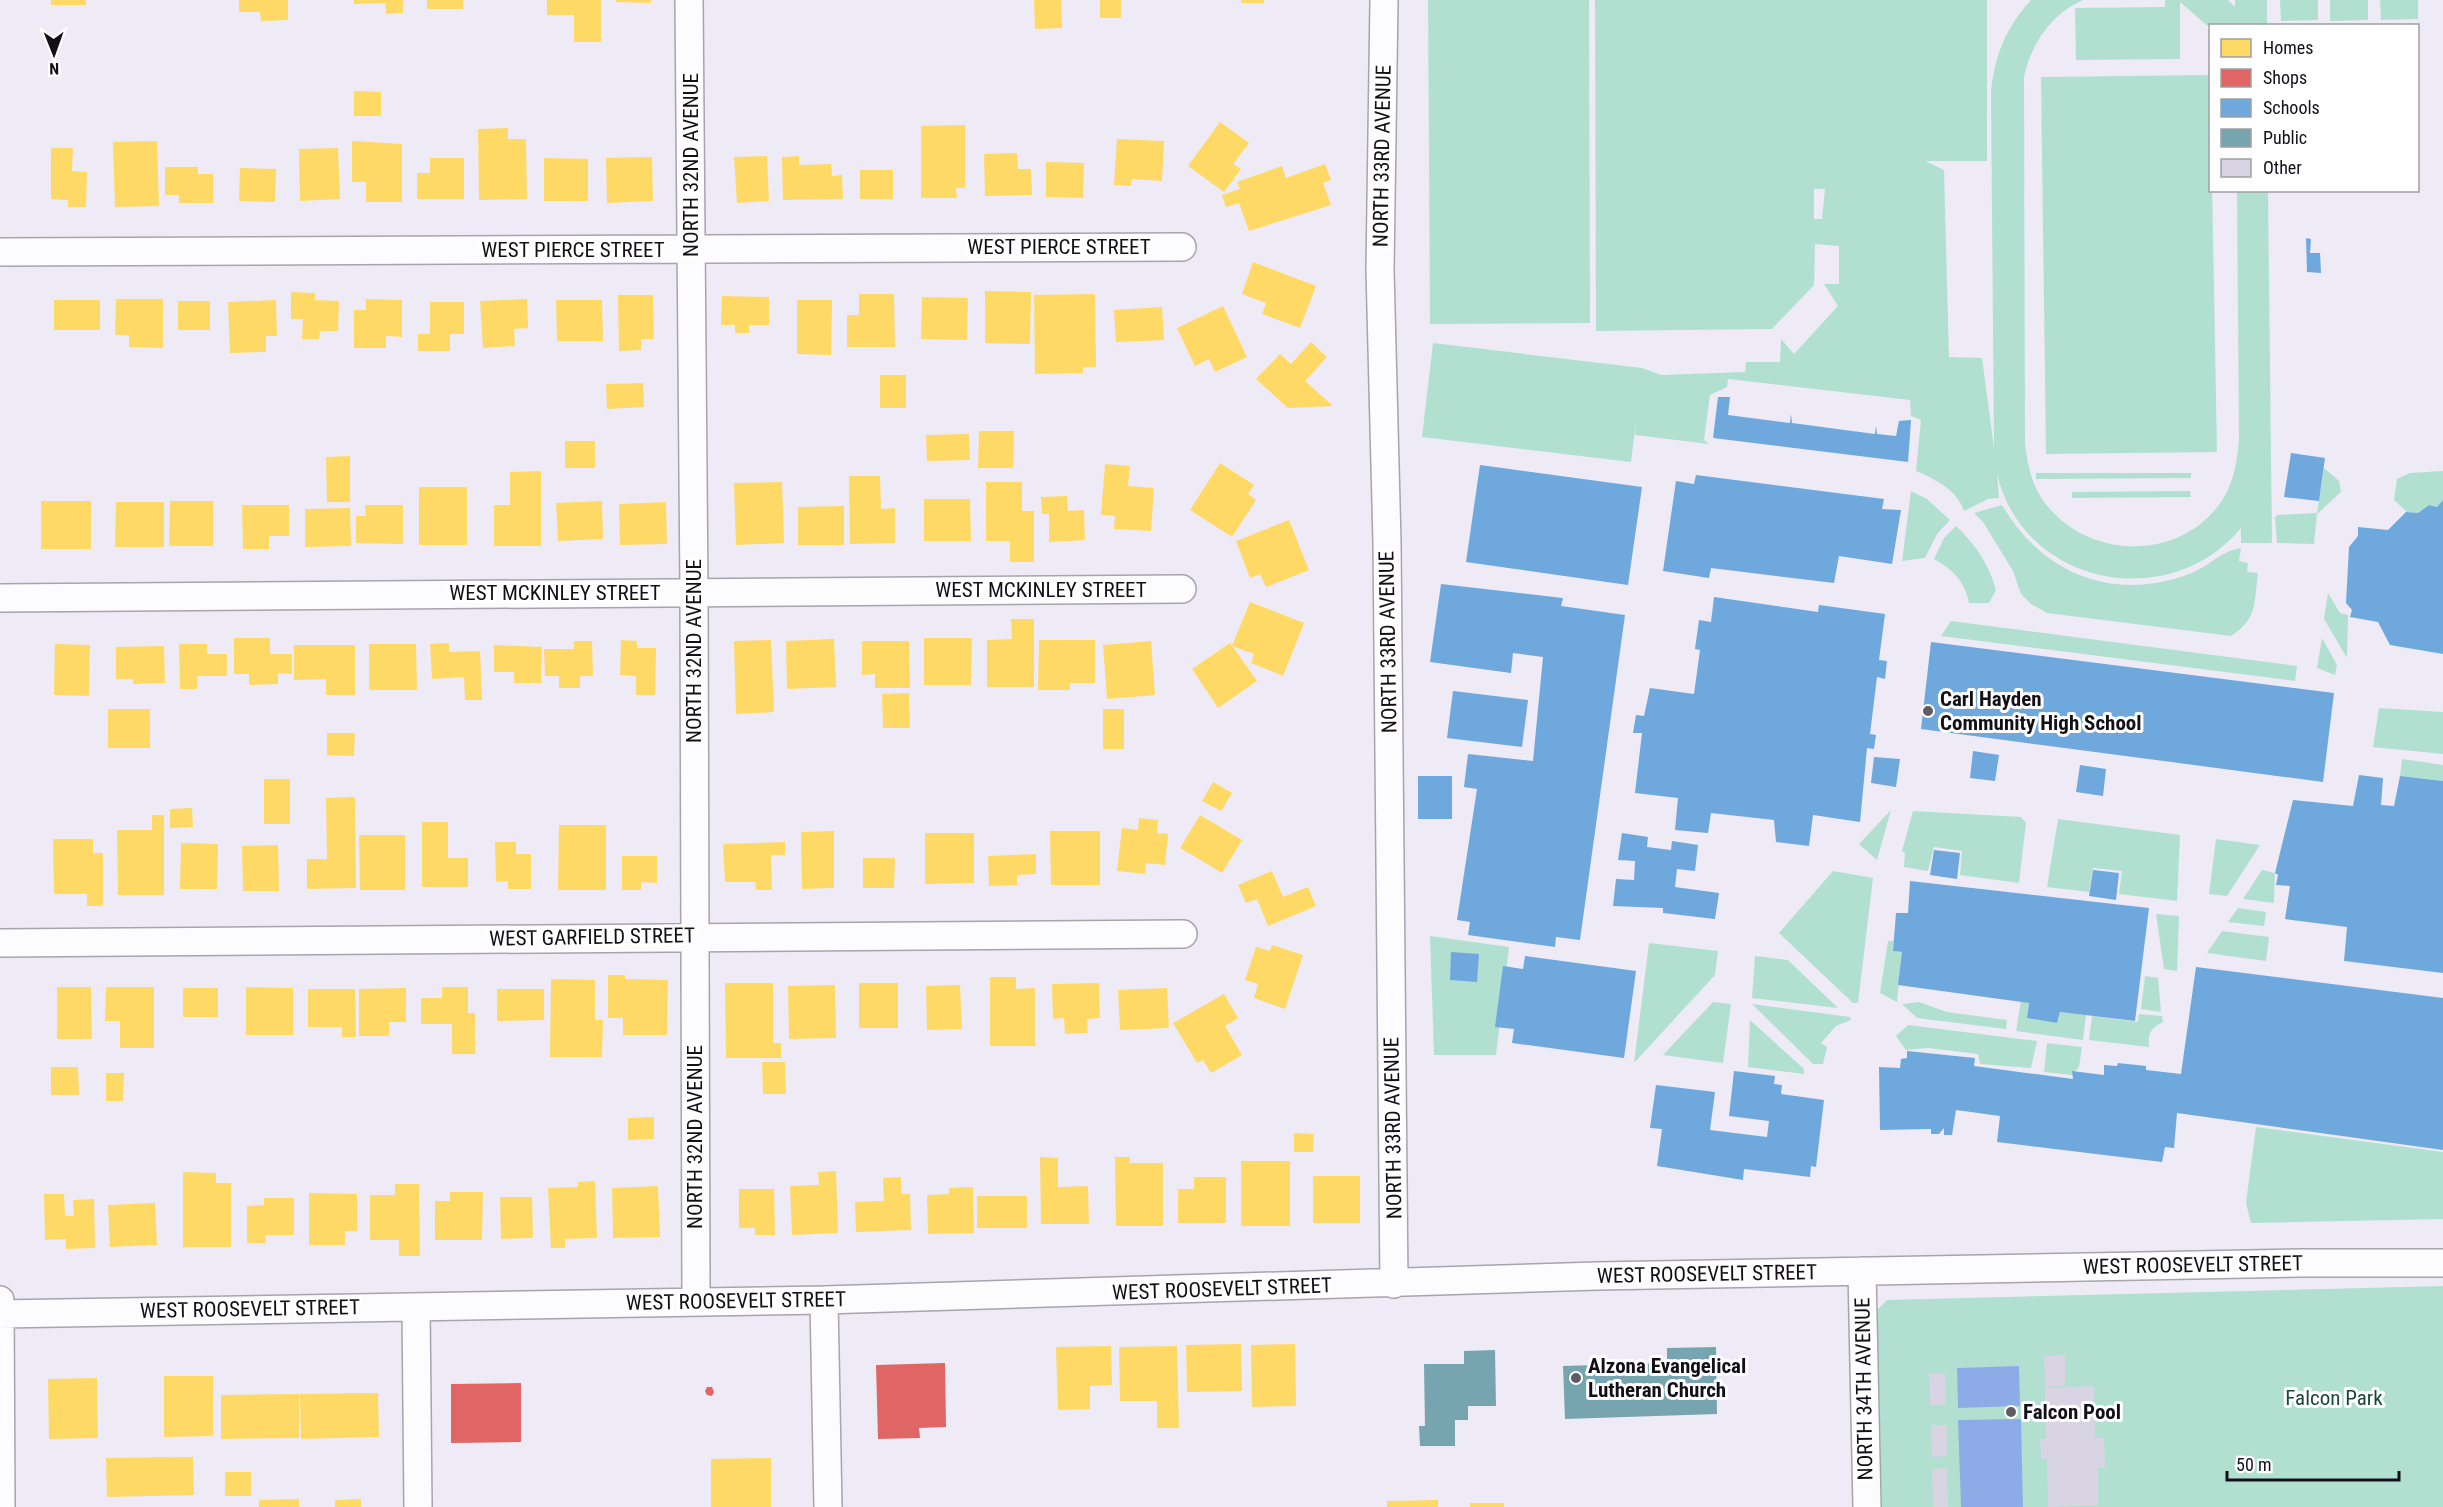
<svg xmlns="http://www.w3.org/2000/svg" width="2443" height="1507" font-family="'Roboto Condensed',sans-serif">
<style>
.green{fill:#b2e0d0;fill-rule:evenodd}
.water{fill:#8dace7}
.homes{fill:#ffd966}
.shops{fill:#e06666}
.schools{fill:#6fa8dc}
.public{fill:#76a5af}
.building{fill:#d8d4e3}
.lines{fill:none;stroke-linecap:round;stroke-linejoin:round}
.minor-casing{stroke:#a6a4ad;stroke-width:30}
.minor{stroke:#fcfcfe;stroke-width:27}
.poi-dot{fill:#5f5c66;stroke:#fff;stroke-width:2}
.labels{text-anchor:middle;stroke-width:6;stroke-linejoin:round;paint-order:stroke}
.street-label{font-size:21px;fill:#120f18;stroke:#fff}
.poi-label{font-size:21px;font-weight:bold;fill:#120f18;stroke:#fff;text-anchor:start}
.park-label{font-size:21px;fill:#164834;stroke:#fff}
</style>
<rect width="100%" height="100%" fill="#eeebf6"/>
<path class="green" d="M1428,0H1589L1590,323L1430,324Z
M1595,0H1987V161H1925L1944,170L1949,357L1982,358L1994,448L1991,93C1994,57 2006,27 2031,0H2083C2051,14 2031,44 2024,77L2025,443C2027,461 2031,483 2042,499C2083,558 2174,564 2219,505C2233,486 2237,463 2239,440L2237,191H2268L2272,543H2241V528C2169,615 2023,585 1997,474L1999,498L1988,499L1964,511C1957,490 1935,479 1916,471L1921,420L1911,416L1910,400L1728,379L1727,387L1710,395L1704,440L1709,444L1635,435L1636,422L1631,462L1422,437L1433,343L1642,368L1661,375L1745,372L1746,362H1780L1781,339L1794,354L1838,306L1824,284H1839V246L1815,244L1814,285L1772,329L1596,331ZM1825,189L1822,219H1814V189Z
M2165,0H2228L2235,7V0H2267V25L2210,26V28L2180,2V59L2076,60L2075,8L2165,7Z
M2280,0H2318V20L2281,21Z
M2330,0H2368V20L2330,21Z
M2380,0H2418V19L2381,20Z
M2210,75L2217,452L2046,454L2041,77Z
M2324,468L2339,481L2341,492L2317,514L2314,544L2277,543L2275,517L2278,515L2317,513Z
M2443,471V501L2437,507L2429,505L2418,513L2407,512L2394,500L2397,479L2410,473Z
M2036,473H2191V478L2036,479Z
M1911,491L1927,499L1950,520L1937,534L1925,558L1902,561Z
M2190,491L2191,497L2072,498V492Z
M2002,505C2043,575 2115,603 2192,573C2209,566 2221,551 2241,548L2239,561L2248,563L2247,572L2258,573C2254,602 2258,619 2231,636L2047,613L2031,604L2021,594L2013,571L1983,522L1974,513Z
M1956,526C1975,544 1989,564 1996,590L1989,603H1969C1965,581 1952,569 1934,559L1944,538Z
M2328,593L2340,613L2348,615L2347,658L2324,619Z
M1951,621L2297,666L2295,681L1941,636Z
M2322,638L2337,665L2335,675L2317,668Z
M2379,708L2443,712V754L2373,747Z
M2402,759L2443,765V781L2400,776Z
M1891,810L1877,860L1859,844Z
M1913,811L2021,817L2026,823L2019,883L1960,875L1962,851L1934,847L1928,871L1904,867L1905,853L1902,851Z
M2058,819L2180,835L2177,901L2119,894L2122,871L2093,868L2089,892L2047,887Z
M2216,839L2260,845L2227,896L2209,894Z
M2262,870L2275,873L2274,903L2243,899Z
M1833,871L1873,878L1858,1003H1853L1779,933Z
M2238,908L2266,912L2264,926L2228,922Z
M2156,914L2179,916L2177,971L2164,969Z
M2222,931L2269,937L2266,961L2207,953Z
M1430,936L1509,947L1496,1055H1434Z
M1888,941H1894L1893,951L1902,952L1897,1002L1880,993Z
M1649,943L1718,951L1715,975L1634,1063Z
M1755,956L1788,960L1838,1008L1752,998Z
M2145,976L2158,978L2161,1012L2141,1009Z
M2021,1001L2029,1003L2027,1018L2057,1023L2060,1012L2086,1015L2083,1040L2016,1031Z
M1713,1002L1731,1004L1723,1063L1663,1055Z
M1919,1002L1947,1012L2007,1020L2006,1029L1917,1018L1902,1004Z
M1752,1004L1850,1017L1851,1020L1836,1026L1821,1043L1827,1047L1823,1064H1813Z
M2139,1014L2162,1016L2163,1022C2150,1028 2148,1034 2149,1047L2089,1040L2092,1016L2138,1022Z
M1750,1020L1804,1069V1074L1748,1067Z
M1908,1025L2037,1041L2031,1068L1980,1064L1978,1054L1928,1048L1906,1050L1896,1036Z
M2047,1043L2082,1047L2079,1067L2072,1075L2044,1072Z
M2256,1127L2443,1152V1219L2251,1223L2246,1203Z
M2443,1286V1507H1882L1877,1319L1878,1309L1887,1300Z"/>
<path class="water" d="M2019,1366L2020,1406L1958,1408L1957,1368Z
M2021,1419L2023,1507H1961L1958,1420Z"/>
<path class="homes" d="M51,0H86V5H51Z
M239,0H288V20L261,21L260,12H239Z
M354,0H403V13L386,14L385,3L354,4Z
M427,0H463V9H427Z
M547,0H601V42H574V15H547Z
M616,0H651V3L616,2Z
M1034,0H1061L1062,28L1035,29Z
M1100,0H1121V18H1100Z
M1241,0H1264V3H1241Z
M354,91L381,92V116H354Z
M1220,122L1249,143L1233,164L1241,169L1224,192L1188,166Z
M965,125V188H956L957,198H921V126Z
M508,128V139H526L527,199L479,200L478,129Z
M1117,139L1164,141L1162,181L1132,179L1131,186L1114,185Z
M157,141L159,206L115,207L113,142Z
M352,141L402,144V202H366V182H352Z
M51,148H73L72,171L87,172L86,207H68V200L51,199Z
M338,148L340,199L300,201L299,149Z
M1017,153L1018,169H1031L1032,195L985,196L984,154Z
M767,156L769,201L737,203L734,157Z
M799,156V165L831,164L832,176L842,175L843,199L783,200L782,157Z
M652,157L653,201L607,203L606,158Z
M430,158H464V199H417V173H430Z
M544,158L588,159V201H544Z
M1046,162L1084,163L1083,198L1046,197Z
M1325,164L1331,180L1323,183L1331,205L1249,231L1239,203L1226,207L1222,195L1240,189L1237,182L1282,166L1286,178Z
M165,167H198V174H213V203H179V195H165Z
M240,168L276,169L275,202L239,201Z
M860,170H893V199H860Z
M1253,262L1316,286L1300,328L1262,314L1266,303L1242,294Z
M985,291L1031,292L1030,344L985,343Z
M291,292L315,293V300L339,301L338,331H320L319,339H302L303,319H291Z
M859,294H894L895,347H847V315H859Z
M1095,294L1096,367H1083V373L1035,374L1034,295Z
M618,295H653L654,339H641V350L619,351Z
M722,296L769,297V325H749V333H735V325H721Z
M922,297L968,298L967,340L921,339Z
M116,299H163V348L129,347V335H115Z
M366,299L402,300V337L386,336V348H354V310H366Z
M527,299L528,328L514,329L515,346L483,348L480,301Z
M54,300H100V330H54Z
M276,300L277,336H266V352L230,353L228,302Z
M556,300H602L603,341H557Z
M797,300H832L831,355L797,354Z
M178,301H210V330H178Z
M430,302H464V334H450V351H418V334H430Z
M1223,306L1247,357L1215,372L1209,359L1195,366L1177,328Z
M1162,307L1164,340L1116,342L1114,310Z
M1311,342L1327,357L1305,381L1333,406L1288,408L1256,379L1280,354L1291,364Z
M880,375H906V408H880Z
M643,383L644,407L607,409L606,384Z
M979,431H1014L1013,468H978Z
M969,434L970,460L927,461L926,435Z
M565,441H595V468H565Z
M350,456V502H327L326,457Z
M1220,463L1254,485L1248,494L1256,500L1232,537L1190,510Z
M1105,464L1130,466L1128,486L1154,488L1151,531L1114,529L1115,516L1101,515Z
M541,471V546H494V505H510V472Z
M849,476H880L881,509L895,508V543L850,544Z
M782,482L784,543L736,545L734,483Z
M986,482H1022V511H1034V562H1010V541H986Z
M419,487H467V545H419Z
M1067,496L1068,511L1084,510L1085,540L1049,542V514H1042L1041,497Z
M924,499H970L971,541H924Z
M41,501H91V549H41Z
M170,501H213V546H169Z
M602,501L603,539L558,541L556,503Z
M116,502H164V547H115Z
M666,502L667,544L620,545L619,504Z
M242,505H289V536H269V549H243Z
M365,505H403V544L356,543V516H366Z
M844,506V545H798V507Z
M350,508L351,546L305,547V509Z
M1289,520L1309,570L1266,587L1260,574L1250,578L1236,541Z
M1250,602L1304,623L1283,676L1251,663L1254,654L1232,646Z
M1011,619H1034V687H987V640L1012,639Z
M234,638H270V654H292V674L278,673V684L249,685V674H234Z
M924,638H972L971,685H924Z
M834,639L836,687L787,689L786,641Z
M621,640L637,641V648H656L655,695H636V676L620,675Z
M771,640L774,712L736,714L734,641Z
M1039,640H1095V683H1070V690H1038Z
M574,641H592L593,676H580V688H559V676H545L544,649H574Z
M862,641H909L910,688H875V674L862,675Z
M1151,641L1155,695L1107,699L1103,645Z
M449,643V652L480,651L482,700H465L464,677L432,679L430,644Z
M1230,643L1257,681L1218,708L1192,669Z
M55,644L90,645L89,696L54,695Z
M179,644H207V654H227V676H197V689H180Z
M369,644H416L417,690H369Z
M294,645H355V695H326V679L294,680Z
M494,645L542,647L541,683H514V672H494Z
M164,646L165,683L133,684V679H116V647Z
M909,693L910,728H883L882,694Z
M108,709H150V748H108Z
M1103,709H1124V749H1103Z
M327,733H355L354,756L327,755Z
M264,779H290V824H264Z
M1213,782L1232,793L1221,811L1202,801Z
M355,797L356,888L307,889V859H327L326,798Z
M192,808L193,827L170,828V809Z
M152,815H164V895H118L117,830H152Z
M1200,815L1242,840L1222,873L1180,848Z
M1139,818L1158,820L1157,833L1168,834L1165,865L1146,863L1145,874L1117,871L1122,828L1138,830Z
M422,822H448V858H468V887H422Z
M559,825H606V890H558Z
M834,831V888L802,889L801,832Z
M1050,831H1100V885H1051Z
M925,833H974V883L925,884Z
M359,835H405V890H360Z
M53,839H93V853H103V906H87V894H54Z
M495,842H516V854H531V889H508V881L496,882Z
M785,842V855H771L772,890H756L755,882H725L723,844Z
M181,843L218,844L217,889H180Z
M278,845L279,891H243L242,846Z
M1036,854V874L1017,875V885L989,886L988,856Z
M622,856H657V883L641,882V890H622Z
M863,858H895L894,888H863Z
M1272,871L1283,897L1308,887L1316,906L1268,926L1257,899L1246,903L1238,885Z
M1272,945L1303,955L1285,1009L1254,998L1258,984L1245,980L1256,947L1270,951Z
M608,975H625V979L668,980L667,1035H623V1018H608Z
M990,977H1016V989L1035,988V1046H990Z
M551,979L595,980V1020H603L602,1057H550Z
M725,983H773V1043H781V1058H726Z
M859,983H898V1028H859Z
M1099,983L1100,1018L1087,1019L1088,1033L1065,1034L1064,1018L1053,1019L1052,984Z
M835,985L836,1038L789,1039L788,986Z
M960,985L962,1029L927,1030L926,986Z
M57,987H91L92,1039H57Z
M106,987H154V1048H120V1021H105Z
M246,987L293,988V1035H246Z
M442,987H468V1013H475V1054H452V1024H421V998H442Z
M183,988H218V1017H183Z
M406,988V1022H389V1036H359V989Z
M1167,988L1169,1028L1120,1030L1118,990Z
M308,989H355L356,1037H342V1027H308Z
M497,989H544V1020L497,1021Z
M1224,994L1238,1018L1225,1026L1242,1055L1211,1073L1203,1060L1197,1063L1173,1023Z
M762,1062H785L786,1094H763Z
M51,1067H78L79,1095H51Z
M106,1073H124L123,1101H106Z
M654,1117V1139L628,1140V1118Z
M1294,1133L1314,1134L1313,1152H1294Z
M1040,1157L1058,1158V1187L1088,1186L1089,1224H1041Z
M1115,1157H1130L1129,1163H1163V1226H1116Z
M1241,1161H1290V1226H1241Z
M836,1171L838,1233L792,1235L790,1186L819,1185L818,1172Z
M183,1172L216,1173V1183H231V1247H183Z
M1313,1176H1360V1223H1313Z
M901,1177V1194H910L911,1230L856,1232L855,1202L884,1201L883,1178Z
M1194,1177H1226V1223H1178V1189H1194Z
M595,1181L597,1238L565,1239V1248H551L548,1188L578,1187V1182Z
M395,1184H419L420,1256H399V1240H370V1195H395Z
M658,1186L660,1237L613,1238L612,1188Z
M973,1187L974,1233L928,1234L927,1195L949,1194V1188Z
M739,1189H774L775,1235H755V1228H739Z
M450,1192H483L482,1240H435V1201H450Z
M309,1193L357,1194V1231H345V1245H309Z
M44,1194H64L65,1216H74L73,1200L94,1199L95,1248L66,1249V1239L45,1240Z
M977,1196H1027V1228H977Z
M500,1197H532L533,1238L501,1239Z
M264,1198H294V1235H265L266,1243H247V1206L264,1205Z
M155,1203L157,1245L110,1247L108,1205Z
M1241,1344L1242,1391L1187,1392L1186,1345Z
M1295,1344L1296,1406L1252,1407L1251,1345Z
M1111,1346L1112,1385L1090,1386V1409L1058,1410L1056,1347Z
M1177,1346L1179,1428H1157V1401H1120L1119,1347Z
M164,1376H213V1436L164,1437Z
M97,1378L98,1438L49,1439L48,1379Z
M378,1393L379,1437L301,1439L300,1394Z
M299,1394V1438L221,1439V1395Z
M193,1457L194,1495L107,1497L106,1458Z
M771,1458V1507H711V1459Z
M225,1472H251V1496H225Z
M299,1499V1507H259V1500Z
M361,1499V1507H335V1500Z
M1438,1500V1507H1387V1501Z
M1470,1503H1504V1507H1470Z"/>
<path class="shops" d="M945,1363L946,1427L919,1428L920,1438L878,1439L876,1365Z
M521,1383V1442L451,1443V1384Z
M707,1387H712L714,1392L712,1396L707,1395L705,1391Z"/>
<path class="schools" d="M2306,238L2311,239L2310,253H2320L2321,273L2307,272Z
M1718,397H1730L1728,415L1790,423L1791,414L1792,423L1875,434L1876,426L1877,434L1896,436L1899,421L1911,420L1908,462L1713,438Z
M2291,453L2325,458L2319,501L2284,497Z
M1480,465L1642,487L1628,585L1466,562Z
M1696,475L1884,499L1882,509L1901,510L1892,564L1839,556L1834,583L1711,568L1709,578L1663,571L1676,481L1694,484Z
M2443,500V654L2390,645L2378,622L2350,617L2352,610L2346,603L2349,547L2358,536V527L2388,530L2406,512L2418,513L2429,505L2437,507Z
M1441,584L1563,598L1561,606L1625,615L1580,940L1556,937L1555,947L1468,935L1470,922L1457,920L1477,789L1464,787L1468,754L1533,761L1543,657L1513,653L1511,673L1430,662Z
M1714,597L1818,612L1819,605L1885,614L1879,660L1887,661L1885,679L1877,677L1870,734L1876,735L1874,749L1867,748L1860,822L1813,815L1809,846L1776,842L1774,820L1711,813L1708,833L1675,830L1678,798L1635,793L1642,733H1633L1636,715L1644,716L1650,688L1694,694L1700,650L1695,649L1699,620L1711,622Z
M1931,642L2334,693L2323,782L1921,729Z
M1453,691L1528,700L1522,747L1447,738Z
M1973,751L1999,755L1995,781L1970,778Z
M1874,757L1900,759L1896,787L1871,783Z
M2080,765L2106,769L2103,796L2076,792Z
M2359,775L2383,778L2381,805L2394,806L2400,776L2443,781V973L2344,961L2347,927L2285,919L2290,886L2276,885L2278,875L2275,873L2293,800L2353,806Z
M1418,776H1452V819H1418Z
M1622,833L1648,837L1647,847L1671,850L1672,841L1698,845L1695,871L1677,869L1675,887L1719,893L1715,919L1663,913V908L1613,906L1616,879L1634,880L1635,861L1618,860Z
M1934,850L1960,853L1957,879L1930,875Z
M2093,870L2119,873L2116,900L2089,896Z
M1910,881L2149,908L2135,1021L2060,1012L2057,1023L2027,1018L2029,1003L1898,985L1902,952L1893,951L1896,913H1908Z
M1451,952L1479,954L1477,982L1450,980Z
M1525,956L1636,971L1624,1058L1512,1043L1514,1029L1495,1027L1503,966L1523,969Z
M2196,967L2443,998V1150L2177,1113L2174,1148L2165,1147L2162,1162L1997,1142L2000,1116L1956,1110L1952,1135H1944V1128L1939,1134H1931V1129L1880,1130L1879,1067L1900,1068L1901,1059L1907,1058V1051L1975,1058L1974,1066L2073,1079L2072,1071L2104,1075V1065L2117,1066L2118,1063L2146,1066V1070L2181,1074Z
M1734,1071L1775,1076L1774,1084L1782,1085L1781,1094L1824,1100L1816,1167L1811,1166L1810,1177L1744,1169L1743,1180L1657,1166L1662,1129L1650,1128L1656,1085L1715,1092L1710,1130L1767,1137L1769,1121L1729,1116Z"/>
<path class="public" d="M1716,1347L1717,1414L1565,1419L1563,1366L1667,1363V1348Z
M1495,1350L1496,1406H1468V1420H1455V1446H1420L1419,1426H1425L1424,1364H1464V1351Z"/>
<path class="building" d="M2065,1355V1386L2045,1387L2044,1356Z
M1945,1373L1946,1405H1930L1929,1374Z
M2094,1386L2095,1438H2104L2105,1468H2098V1505L2048,1507L2047,1459H2041L2040,1439H2046L2045,1388Z
M1931,1425H1947V1456L1932,1457Z
M1947,1468L1948,1507H1933L1932,1469Z"/>
<g class="lines">
<g class="minor-casing">
<path id="minor" d="M689,0L694,592L696,1302
M1384,0L1380,270L1387,542L1394,1284
M0,252L1182,247
M0,598L1182,589
M0,943L1183,934
M1862,1271L1867,1507
M0,1300L1,1507
M824,1300L828,1507
M416,1307L418,1507
M0,1314L824,1300L1598,1276L2302,1263H2443"/>
</g>
<use href="#minor" class="minor"/>
</g>
<g class="poi-dot">
<circle cx="1928" cy="711" r="6"/>
<circle cx="1576" cy="1378" r="6"/>
<circle cx="2011" cy="1412" r="6"/>
</g>
<g class="labels">
<g class="street-label">
<text transform="translate(1382 156) rotate(-89)" y="7">NORTH 33RD AVENUE</text>
<text transform="translate(691 165) rotate(-90)" y="7">NORTH 32ND AVENUE</text>
<text x="1059" y="254">WEST PIERCE STREET</text>
<text x="573" y="257">WEST PIERCE STREET</text>
<text x="1041" y="597">WEST MCKINLEY STREET</text>
<text x="555" y="600">WEST MCKINLEY STREET</text>
<text transform="translate(1388 642) rotate(-91)" y="7">NORTH 33RD AVENUE</text>
<text transform="translate(694 651) rotate(-90)" y="7">NORTH 32ND AVENUE</text>
<text transform="translate(592 937) rotate(-1)" y="7">WEST GARFIELD STREET</text>
<text transform="translate(1393 1128) rotate(-91)" y="7">NORTH 33RD AVENUE</text>
<text transform="translate(695 1137) rotate(-90)" y="7">NORTH 32ND AVENUE</text>
<text transform="translate(2193 1265) rotate(-1)" y="7">WEST ROOSEVELT STREET</text>
<text transform="translate(1707 1274) rotate(-1)" y="7">WEST ROOSEVELT STREET</text>
<text transform="translate(1222 1289) rotate(-2)" y="7">WEST ROOSEVELT STREET</text>
<text transform="translate(736 1301) rotate(-1)" y="7">WEST ROOSEVELT STREET</text>
<text transform="translate(250 1309) rotate(-1)" y="7">WEST ROOSEVELT STREET</text>
<text transform="translate(1864 1389) rotate(-91)" y="7">NORTH 34TH AVENUE</text>
</g>
<g class="poi-label">
<text x="1940" y="706">Carl Hayden<tspan x="1940" dy="24">Community High School</tspan></text>
<text x="1588" y="1373">Alzona Evangelical<tspan x="1588" dy="24">Lutheran Church</tspan></text>
<text x="2023" y="1419">Falcon Pool</text>
</g>
<g class="park-label">
<text x="2334" y="1405">Falcon Park</text>
</g>
</g>
<rect x="2209" y="24" width="210" height="168" fill="#ffffff" stroke="#a09fa3" stroke-width="1.5"/>
<rect x="2221" y="39" width="30" height="18" fill="#ffd966" stroke="#a09fa3" stroke-width="1.5"/>
<text x="2263" y="54" font-size="18" fill="#120f18">Homes</text>
<rect x="2221" y="69" width="30" height="18" fill="#e06666" stroke="#a09fa3" stroke-width="1.5"/>
<text x="2263" y="84" font-size="18" fill="#120f18">Shops</text>
<rect x="2221" y="99" width="30" height="18" fill="#6fa8dc" stroke="#a09fa3" stroke-width="1.5"/>
<text x="2263" y="114" font-size="18" fill="#120f18">Schools</text>
<rect x="2221" y="129" width="30" height="18" fill="#76a5af" stroke="#a09fa3" stroke-width="1.5"/>
<text x="2263" y="144" font-size="18" fill="#120f18">Public</text>
<rect x="2221" y="159" width="30" height="18" fill="#d8d4e3" stroke="#a09fa3" stroke-width="1.5"/>
<text x="2263" y="174" font-size="18" fill="#120f18">Other</text>
<g transform="translate(54 54) rotate(179)" stroke="#ffffff" stroke-width="4.5" paint-order="stroke">
<path d="M0-4.5L10 22L0 15L-10 22Z" fill="#120f18"/>
<text y="-9" font-size="16" font-weight="bold" text-anchor="middle" fill="#120f18">N</text>
</g>
<path d="M2227 1471v9h172v-9" fill="none" stroke="#120f18" stroke-width="3"/>
<text x="2236" y="1471" font-size="18" fill="#120f18" stroke="#ffffff" stroke-width="4.5" paint-order="stroke">50 m</text>
</svg>
